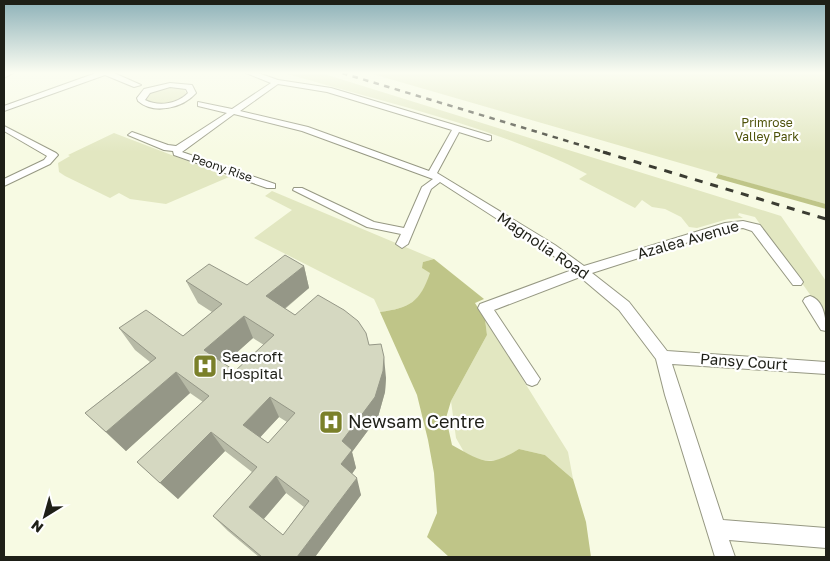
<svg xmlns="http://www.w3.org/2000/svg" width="830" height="561" font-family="'Golos Text',sans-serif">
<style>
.green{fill:#e2e7c1}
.forest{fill:#bfc588}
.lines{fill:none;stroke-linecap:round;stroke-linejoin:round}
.minor-casing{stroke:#969883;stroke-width:2}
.minor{fill:#fff;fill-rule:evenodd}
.rail-far1{stroke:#3b3c32;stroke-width:2.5;stroke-dasharray:5.5 5.5;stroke-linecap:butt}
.rail{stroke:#3b3c32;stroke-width:3;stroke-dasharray:8 8;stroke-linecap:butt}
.wall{fill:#b7baa6;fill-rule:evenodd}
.shaded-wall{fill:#959787}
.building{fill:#d5d8c1;stroke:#959787;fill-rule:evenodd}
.labels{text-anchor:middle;stroke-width:4.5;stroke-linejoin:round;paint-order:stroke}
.far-park-label{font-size:12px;fill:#4e5209;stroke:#fff}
.far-street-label{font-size:12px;fill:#1e1f17;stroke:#fff}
.street-label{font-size:15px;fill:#1e1f17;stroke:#fff}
.poi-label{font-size:15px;fill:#1e1f17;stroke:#fff;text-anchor:start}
.near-poi-label{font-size:18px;fill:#1e1f17;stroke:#fff;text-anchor:start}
</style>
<rect width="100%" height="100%" fill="#f7fae3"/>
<path class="green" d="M282,73H321L781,216L826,281V317L755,217L739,213L738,215L743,218L728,219L697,228L689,227L681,217L665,209L652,207L642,200L635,208L579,179L587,174C498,128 398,106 302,78Z
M369,73H826V204L770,189Z
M170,87L184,89L186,93C178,103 155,108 145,99L148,93Z
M114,133L229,177L166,204L130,199L119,193L110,198L65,176L59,172L58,163L70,156L68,155Z
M272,191L434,259L423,262L431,273C420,302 410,308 380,312L374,299L254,238L292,210L265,196Z
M485,319L568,452L573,479L545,455L519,449L501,460H479L464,452L456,438L451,401L487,335Z"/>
<path class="forest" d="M718,174L826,204V209L716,178Z
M434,259L484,299L475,303L485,319L487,335L451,401L446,418L452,445C483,462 488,468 519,449L545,455L573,479L586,522L591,557H449L427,537L437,513L434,473L428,440L417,395L380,312C410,308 420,302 430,273L422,268L423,262Z"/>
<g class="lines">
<g class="minor-casing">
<path id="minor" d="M4,73H13L4,78Z
M96,73H114L141,85L134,87L105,75L4,111V106Z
M246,73H258L278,80L331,88L491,136V140L488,141L459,132L437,173L555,245L584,266L725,223L743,221L760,225L801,279L803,282L801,285H793L752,231L743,228L723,231L592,273L629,302L667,351L826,362V374L672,364L723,520L826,528V548L729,540L735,557H715L665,395L656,359L619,310L580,277L494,310L540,379L537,384L532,386L527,384L478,308L480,304L572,270L547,251L440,182L431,189L408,244L402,248L396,244L401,234L367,227L293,190L294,188H302L374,222L404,228L422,187L433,179L302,131L234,114L182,152L275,184V188H267L174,155L173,151L164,150L128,135L132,132L168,145L176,146L227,113L198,106V102L232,109L271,83ZM278,84L327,92L452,130L429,171L308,127L240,111Z
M170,83L192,85L196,93C183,108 154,115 138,101L137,98L144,89ZM170,87L186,89L188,93C177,104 159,107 145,100L150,93Z
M4,126L56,153L58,155L50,164L4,186V179L44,160L47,156L4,131Z
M810,296C824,300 826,319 826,331L821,330L803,301L805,298Z"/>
</g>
<use href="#minor" class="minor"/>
<path class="rail-far1" d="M342,73L607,153"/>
<path class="rail" d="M603,152L826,219"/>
</g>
<path class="wall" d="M304,266L309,288L285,309L295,315L369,345L386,378L385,392L378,417L352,452L356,468L352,474L361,495L315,557H259L228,531L213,516L252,472L225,451L178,499L137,462L203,402L190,393L126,451L85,413L150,362L135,350L119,328L183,336L212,312L198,303L186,281L247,285ZM253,338L264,345L235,371L224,364ZM279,417L287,422L268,443L260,437ZM286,493L304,507L283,535L264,519Z"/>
<path class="shaded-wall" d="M304,266L309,288L273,318L266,296Z
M244,316L253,338L216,371L204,350Z
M384,357L386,378L385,392L378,417L352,452L356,468L346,482L341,464L342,441Z
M176,372L190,393L126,451L106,432Z
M270,397L279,417L254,444L243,425Z
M211,432L225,451L178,499L160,483Z
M276,476L286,493L261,522L249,507Z
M357,478L361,495L315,557H297Z"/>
<path class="building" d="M285,255L304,266L266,296L295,315L318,295L344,310L358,321L366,333L369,345L381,344L384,357L383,371L375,397L342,441L352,450L341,464L357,478L297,557H262L213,516L257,467L211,432L160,483L137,462L209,396L176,372L106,432L85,413L156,358L119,328L146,310L183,336L222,304L186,281L209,264L247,285ZM244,316L274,335L235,371L204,350ZM270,397L295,413L268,443L243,425ZM276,476L309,501L283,535L249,507Z"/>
<linearGradient id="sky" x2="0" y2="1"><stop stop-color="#8db1b8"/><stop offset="0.48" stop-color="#fbfdf2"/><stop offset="1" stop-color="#fbfdf2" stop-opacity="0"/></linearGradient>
<rect width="830" height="152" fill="url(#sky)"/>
<defs>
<g id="hospital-square" transform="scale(1.25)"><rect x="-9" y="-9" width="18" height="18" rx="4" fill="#7a802a" stroke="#fff"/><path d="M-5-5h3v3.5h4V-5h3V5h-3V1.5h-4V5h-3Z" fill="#fff"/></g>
</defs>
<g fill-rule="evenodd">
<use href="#hospital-square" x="205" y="366"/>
<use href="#hospital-square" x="331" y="422"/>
</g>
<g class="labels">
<g class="far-park-label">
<text x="767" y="127">Primrose<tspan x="767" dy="14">Valley Park</tspan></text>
</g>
<g class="far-street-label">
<text transform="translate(222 168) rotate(19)" y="4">Peony Rise</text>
</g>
<g class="street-label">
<text transform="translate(688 240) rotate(-16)" y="5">Azalea Avenue</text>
<text transform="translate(543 246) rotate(34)" y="5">Magnolia Road</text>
<text transform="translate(744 362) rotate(4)" y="5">Pansy Court</text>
</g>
<g class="poi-label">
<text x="222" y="362">Seacroft<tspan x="222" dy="17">Hospital</tspan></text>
</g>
<g class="near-poi-label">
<text x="348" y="428">Newsam Centre</text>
</g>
</g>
<rect width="830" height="561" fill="none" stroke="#1e1f17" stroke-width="10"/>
<g transform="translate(45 516) rotate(217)" stroke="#ffffff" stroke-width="4" paint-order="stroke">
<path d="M0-4L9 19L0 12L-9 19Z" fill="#1e1f17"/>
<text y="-8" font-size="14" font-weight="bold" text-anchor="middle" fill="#1e1f17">N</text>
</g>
</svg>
